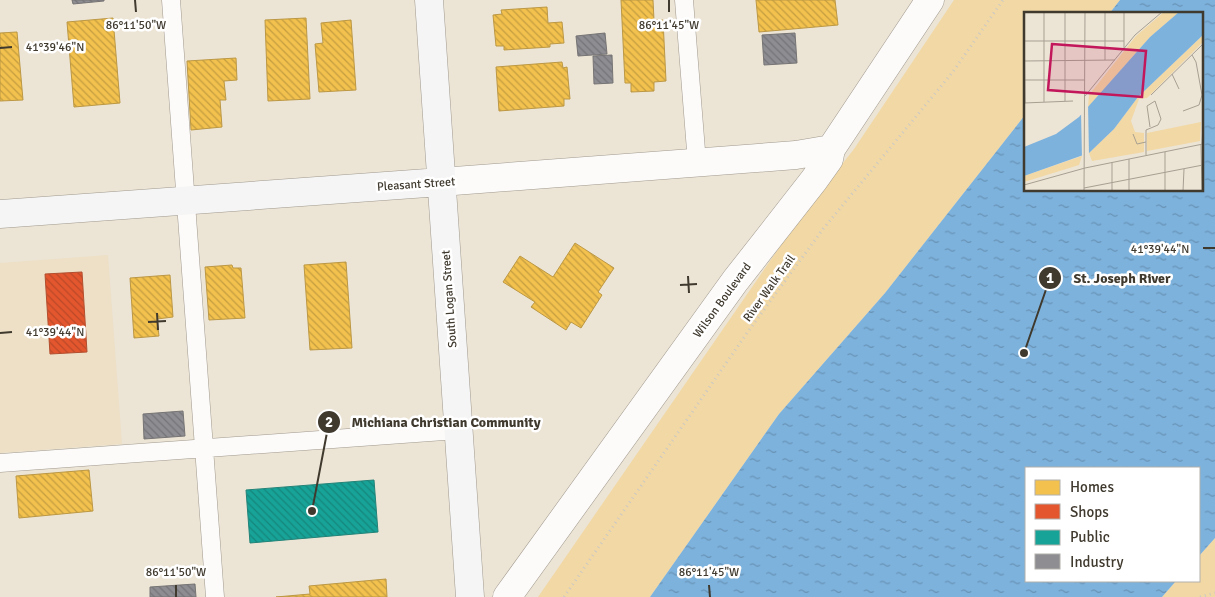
<svg xmlns="http://www.w3.org/2000/svg" width="1215" height="597" font-family="Signika,sans-serif">
<style>
.built{fill:#ede0c6}
.park{fill:#f2d8a4}
.water{fill:url(#water-ripples)}
.homes{fill:url(#homes-back-hatch);stroke:#bc9844}
.shops{fill:url(#shops-back-hatch);stroke:#b24e2e}
.public{fill:url(#public-back-hatch);stroke:#238378}
.industry{fill:url(#industry-back-hatch);stroke:#767474}
.lines{fill:none;stroke-linecap:round;stroke-linejoin:round}
.lane-casing{stroke:#a0998e;stroke-width:19}
.street-casing{stroke:#a0998e;stroke-width:29}
.secondary-casing{stroke:#a0998e;stroke-width:29}
.path{stroke:#ccc9c4;stroke-width:3;stroke-dasharray:1 4;stroke-linecap:butt}
.lane{stroke:#fcfbf9;stroke-width:18}
.street{stroke:#fcfbf9;stroke-width:28}
.secondary{stroke:#f4f5f4;stroke-width:28}
.ticks{fill:none;stroke:#3f392e;stroke-width:2}
.labels{text-anchor:middle;stroke-width:5;stroke-linejoin:round;paint-order:stroke}
.street-label{font-size:12px;fill:#3f392e;stroke:#fff}
.inset-road{fill:none;stroke:#a7a092;stroke-width:1}
.view{fill:#c2185b;fill-opacity:0.15;stroke:#c2185b;stroke-width:2.5}
.inset-edge{fill:none;stroke:#3f392e;stroke-width:2.5}
.ticks-label{font-size:12px;text-anchor:middle;fill:#3f392e;stroke:#fff;stroke-width:5;stroke-linejoin:round;paint-order:stroke}
.leader{fill:none;stroke:#3f392e;stroke-width:2}
.callout-dot{fill:#3f392e;stroke:#fff;stroke-width:2}
.mark-label{font-size:15px;text-anchor:middle;font-weight:bold;fill:#fff}
.callout-label{font-size:14px;text-anchor:middle;font-weight:bold;fill:#3f392e;stroke:#fff;stroke-width:5;stroke-linejoin:round;paint-order:stroke}
</style>
<defs>
<pattern id="water-ripples" width="26" height="14" patternUnits="userSpaceOnUse" patternTransform="scale(1.25)"><rect width="26" height="14" fill="#7db2dd"/><path d="M2 4q2-2 4 0t4 0M15 11q2-2 4 0t4 0" fill="none" stroke="#6892b4"/></pattern>
<pattern id="homes-back-hatch" width="6" height="6" patternUnits="userSpaceOnUse" patternTransform="scale(1.25)"><rect width="6" height="6" fill="#f2c14e"/><path d="M-1 5l2 2M0 0l6 6M5-1l2 2" fill="none" stroke="#c59e41"/></pattern>
<pattern id="shops-back-hatch" width="6" height="6" patternUnits="userSpaceOnUse" patternTransform="scale(1.25)"><rect width="6" height="6" fill="#e4572e"/><path d="M-1 5l2 2M0 0l6 6M5-1l2 2" fill="none" stroke="#ba4928"/></pattern>
<pattern id="public-back-hatch" width="6" height="6" patternUnits="userSpaceOnUse" patternTransform="scale(1.25)"><rect width="6" height="6" fill="#17a398"/><path d="M-1 5l2 2M0 0l6 6M5-1l2 2" fill="none" stroke="#16867c"/></pattern>
<pattern id="industry-back-hatch" width="6" height="6" patternUnits="userSpaceOnUse" patternTransform="scale(1.25)"><rect width="6" height="6" fill="#8d8d92"/><path d="M-1 5l2 2M0 0l6 6M5-1l2 2" fill="none" stroke="#757478"/></pattern>
</defs>
<rect width="100%" height="100%" fill="#ece4d5"/>
<path class="built" d="M108,255L122,444L0,453V263Z"/>
<path class="park" d="M954,0H1120L1109,14H1025V115L885,293L779,414L650,597H538L799,219L854,149Z
M1215,538V597H1162L1176,581H1199V556Z"/>
<path class="water" d="M1120,0H1215V538L1199,556V468H1026V581H1176L1162,597H650L779,414L885,293L1025,115V190H1201V14H1109Z"/>
<path class="homes" d="M621,0H653L654,20H663L666,81L654,82V91L631,92V83H625Z
M756,0H835L838,25L759,32Z
M547,7L548,23L562,22L564,43L550,44V47L504,50V46H496L493,15L502,14L501,10Z
M113,18L120,103L74,107L67,22Z
M306,18L310,99L268,101L265,20Z
M351,20L356,90L319,92L315,44L323,43L321,23Z
M17,32L23,100L0,101V33Z
M236,58L237,80L224,81L226,100H220L222,127L191,130L187,61Z
M562,62L563,68L567,67L570,99H564V106L499,111L496,67Z
M575,243L614,268L598,292L602,295L581,328L571,322L566,330L531,307L535,302L503,282L520,256L553,277Z
M346,262L352,348L310,350L304,265Z
M232,265L233,268H241L245,318L209,320L205,267Z
M170,275L173,317L157,319L159,336L134,338L130,278Z
M89,470L93,511L19,518L16,476Z
M386,579L387,597H276L310,594L309,586Z"/>
<path class="shops" d="M82,272L87,352L50,354L45,274Z"/>
<path class="public" d="M374,480L378,532L250,543L246,490Z"/>
<path class="industry" d="M72,0H104V1L73,4Z
M605,33L607,54L578,56L576,36Z
M795,33L797,63L764,65L762,35Z
M612,55L613,83L594,84L593,56Z
M183,411L185,436L144,439L143,414Z
M195,584L196,597H150V587Z"/>
<g class="lines">
<g class="lane-casing">
<path id="lane" d="M171,0L215,597
M684,0L697,163
M0,463L458,430"/>
</g>
<g class="street-casing">
<path id="street" d="M441,182L796,155L831,149
M507,597L735,281L814,180L829,159L831,149L930,0"/>
</g>
<g class="secondary-casing">
<path id="secondary" d="M429,0L470,597
M0,214L441,182"/>
</g>
<path class="path" d="M564,597L747,333L823,229L952,73L1003,0
M1200,597L1215,593"/>
<use href="#lane" class="lane"/>
<use href="#street" class="street"/>
<use href="#secondary" class="secondary"/>
</g>
<path class="ticks" d="M135,0L136,12M669,0V12M0,48L12,47M1203,248H1215M688,276L689,293M680,285L697,284M157,313L158,330M148,322L166,321M0,333L12,332M176,585V597M709,585L710,597"/>
<g class="labels">
<g class="street-label">
<text transform="translate(416 184) rotate(-4)" y="4">Pleasant Street</text>
<text transform="translate(769 288) rotate(-54)" y="4">River Walk Trail</text>
<text transform="translate(449 299) rotate(-94)" y="4">South Logan Street</text>
<text transform="translate(722 300) rotate(-54)" y="4">Wilson Boulevard</text>
</g>
</g>
<g transform="translate(1024 12)">
<rect width="179" height="179" fill="#ece4d5"/>
<path d="M58,144L55,153L0,170V164Z" fill="#f2d8a4"/>
<path d="M140,0H155L126,25L64,95L65,83L112,24ZM179,23V30L123,86L115,87L107,109L111,120L120,121V140L68,149L65,141L90,117L114,85ZM177,110L176,129L123,139V121Z" fill="#f2d8a4"/>
<path d="M155,0H179V23L114,85L90,117L65,141L0,164V135L32,122L55,105L126,25Z" fill="#7db2dd"/>
<path d="M64,91L65,143L58,147L57,99Z" fill="#ece4d5"/>
<path class="inset-road" d="M0,0L1,91M20,0V90M41,0V89M81,0V48M100,0V37M0,29H100M0,49L91,48M148,62L155,77M0,68H61M127,83L179,32M61,84L111,23L138,0M0,91L49,89M159,99L175,93L178,83L172,50L168,43M109,122L113,132L122,130M178,132L179,111M177,133L178,179M141,140V179M122,143V118L134,113L137,107L131,89L123,94L126,115M105,147V179M88,150V179M0,173L61,156L179,132M60,176L179,153M60,179L61,0M159,179L160,157"/>
<path class="view" d="M28,32L122,39L118,85L24,78Z"/>
<rect width="179" height="179" class="inset-edge"/>
</g>
<g class="ticks-label">
<text x="136" y="29">86°11'50"W</text>
<text x="669" y="29">86°11'45"W</text>
<text x="55" y="51">41°39'46"N</text>
<text x="1160" y="253">41°39'44"N</text>
<text x="55" y="336">41°39'44"N</text>
<text x="176" y="576">86°11'50"W</text>
<text x="709" y="576">86°11'45"W</text>
</g>
<path class="leader" d="M1024 353L1050 278M312 511L329 422"/>
<g class="callout-dot">
<circle cx="1024" cy="353" r="5"/>
<circle cx="312" cy="511" r="5"/>
<circle cx="1050" cy="278" r="12"/>
<circle cx="329" cy="422" r="12"/>
</g>
<g class="mark-label">
<text x="1050" y="283">1</text>
<text x="329" y="427">2</text>
</g>
<g class="callout-label">
<text x="1122" y="283">St. Joseph River</text>
<text x="446" y="427">Michiana Christian Community</text>
</g>
<rect x="1025" y="467" width="175" height="115" fill="#ffffff" stroke="#b2b0ab"/>
<rect x="1035" y="480" width="25" height="15" fill="#f2c14e" stroke="#b2b0ab"/>
<text x="1070" y="492" font-size="15" fill="#3f392e">Homes</text>
<rect x="1035" y="504" width="25" height="15" fill="#e4572e" stroke="#b2b0ab"/>
<text x="1070" y="517" font-size="15" fill="#3f392e">Shops</text>
<rect x="1035" y="530" width="25" height="15" fill="#17a398" stroke="#b2b0ab"/>
<text x="1070" y="542" font-size="15" fill="#3f392e">Public</text>
<rect x="1035" y="554" width="25" height="15" fill="#8d8d92" stroke="#b2b0ab"/>
<text x="1070" y="567" font-size="15" fill="#3f392e">Industry</text>
</svg>
